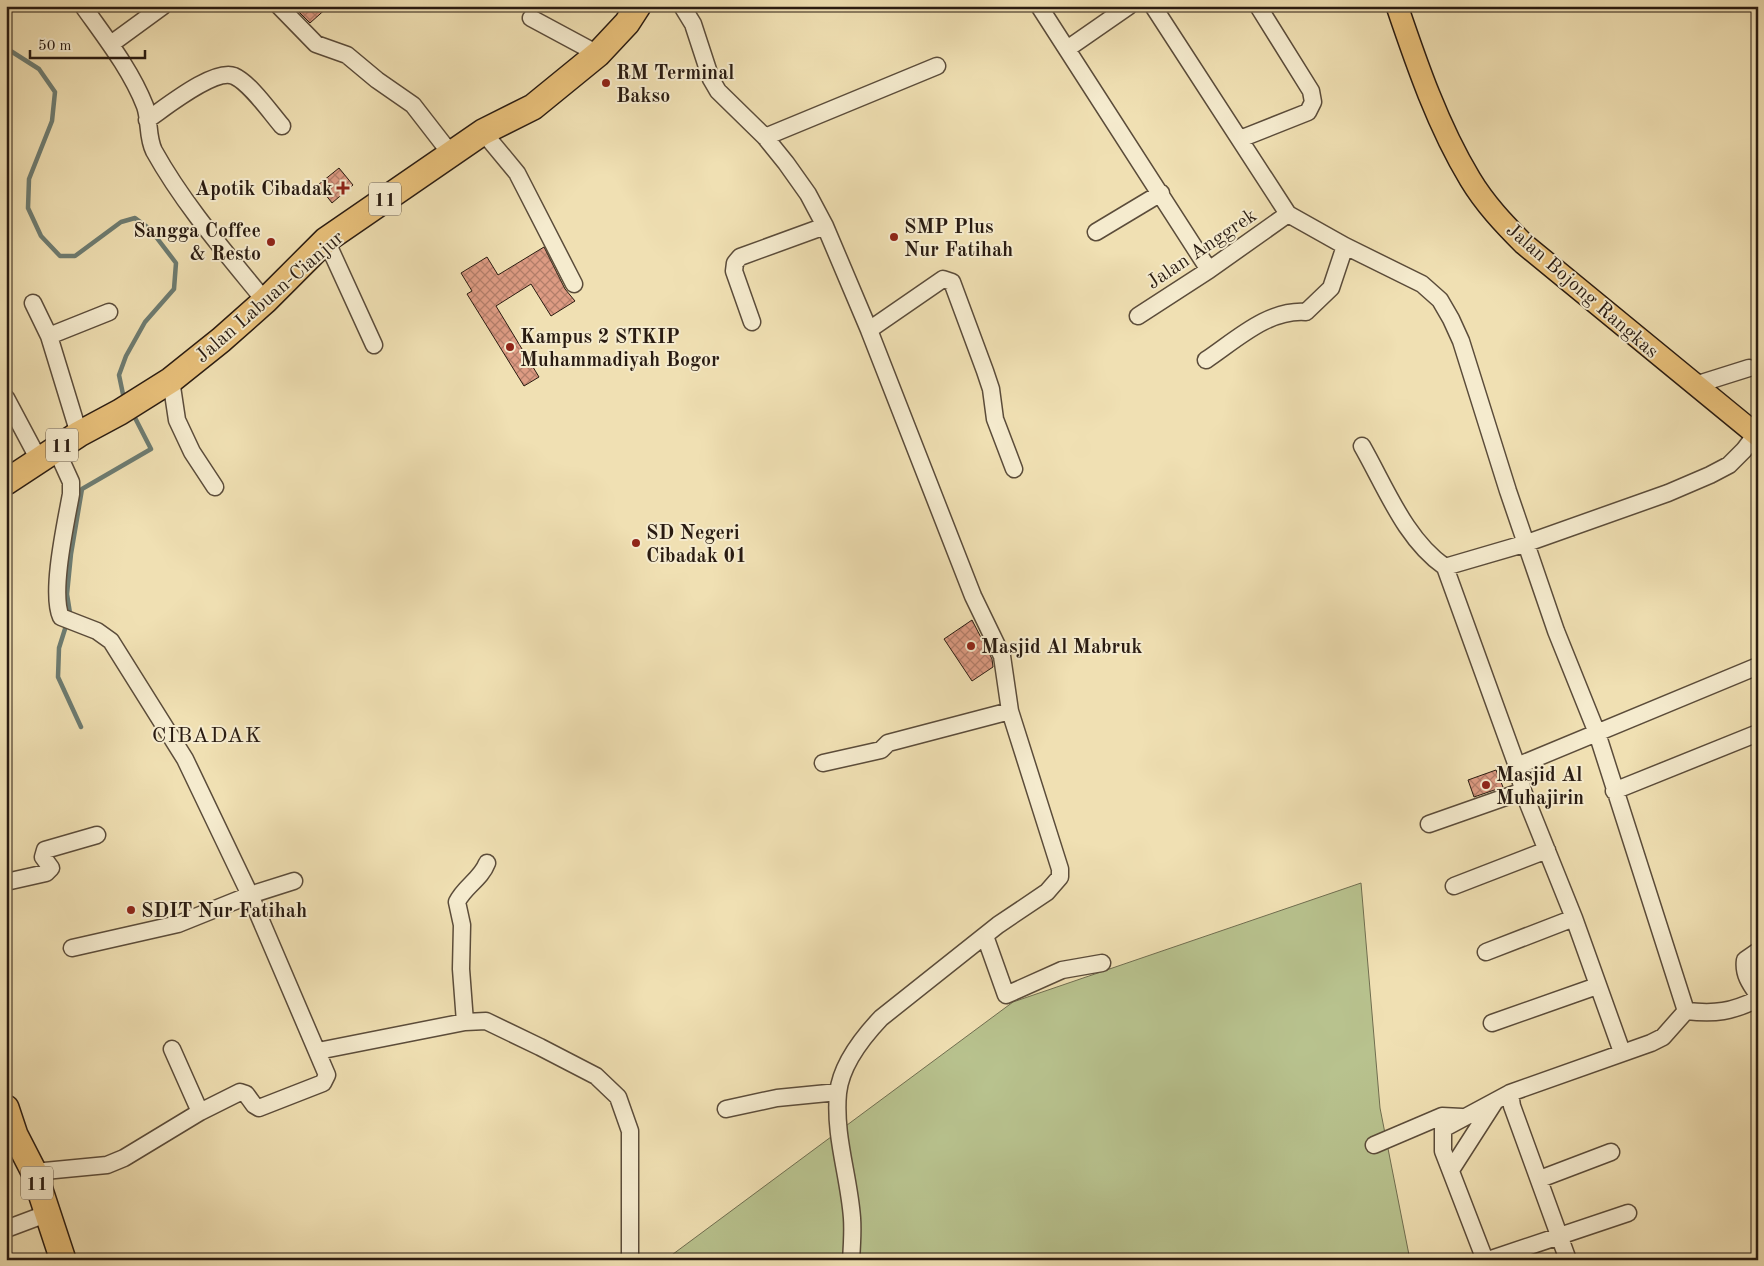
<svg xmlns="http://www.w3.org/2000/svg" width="1764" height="1266" font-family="'Old Standard TT',serif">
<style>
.green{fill:#b8c28e;stroke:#706e50}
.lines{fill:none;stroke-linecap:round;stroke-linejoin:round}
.stream{stroke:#6d7c72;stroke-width:4.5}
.building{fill:url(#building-cross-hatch);stroke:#291b11}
.minor-casing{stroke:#5b4c3a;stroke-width:19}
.major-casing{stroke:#291b11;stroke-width:24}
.highway-casing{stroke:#291b11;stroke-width:28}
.minor{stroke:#f5ebce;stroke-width:16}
.major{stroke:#e8c07a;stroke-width:21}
.highway{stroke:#e8c07a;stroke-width:25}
.poi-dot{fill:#8f2418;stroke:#f5ebce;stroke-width:2}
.labels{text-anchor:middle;stroke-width:4;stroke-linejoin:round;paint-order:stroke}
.shield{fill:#f5ebce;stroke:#66594a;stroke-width:1}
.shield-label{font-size:19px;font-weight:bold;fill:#291b11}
.poi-label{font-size:20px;font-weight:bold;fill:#291b11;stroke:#f5ebce;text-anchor:start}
.street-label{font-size:20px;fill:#291b11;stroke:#f5ebce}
.quarter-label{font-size:22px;letter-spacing:1px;fill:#291b11;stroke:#f5ebce}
</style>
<defs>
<pattern id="building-cross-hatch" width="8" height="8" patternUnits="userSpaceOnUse" patternTransform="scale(1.25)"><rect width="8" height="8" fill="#dd9b83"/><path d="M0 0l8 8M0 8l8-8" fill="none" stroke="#b37e6a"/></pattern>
</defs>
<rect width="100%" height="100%" fill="#f0e0b3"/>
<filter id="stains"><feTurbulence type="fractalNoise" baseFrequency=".004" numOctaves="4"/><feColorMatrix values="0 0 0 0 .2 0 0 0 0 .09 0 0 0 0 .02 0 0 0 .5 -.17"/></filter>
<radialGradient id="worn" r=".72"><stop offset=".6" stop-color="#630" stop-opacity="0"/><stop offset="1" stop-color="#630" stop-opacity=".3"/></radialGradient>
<path class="green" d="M1361,883L1380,1108L1410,1260H665L1013,1002Z"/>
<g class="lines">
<path class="stream" d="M6,48L39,69L55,92L52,121L29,179L28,208L41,236L60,256H75L121,222L135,218L150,229L176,263L174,289L145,322L126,356L119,375L124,399
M81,727L58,677L59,648L70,613L67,594L71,554L82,489L151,449L132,412"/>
</g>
<path class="building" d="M293,6H329L310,23Z
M339,168L353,185L332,203L318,185Z
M544,247L565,289L575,301L551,316L531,284L496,306L539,377L524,386L467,294L472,291L461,273L487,257L498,275Z
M972,620L992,659L993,667L972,681L944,639Z
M1496,770L1503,787L1474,797L1468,780Z"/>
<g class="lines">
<g class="minor-casing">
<path id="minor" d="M83,6C105,37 131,70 145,106C150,120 147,137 154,151C184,205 226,253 265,301
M279,6L316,44L347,55L377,80L413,105L451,154
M682,6L693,24L711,79L718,91L765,137L786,163L808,194L825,226L869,330L973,596L1002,656L1010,711L1060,869V877L1047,892L998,925L881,1018C863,1037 841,1065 838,1093C834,1136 849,1176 852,1218C853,1232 852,1246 851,1260
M1039,6L1209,270
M1153,6L1288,214L1345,246L1422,284L1440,300L1451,319L1461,341L1508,491L1556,631L1597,733L1686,1011L1663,1037L1651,1043L1510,1093L1443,1129V1151L1485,1260
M531,18L598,54
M111,44L163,6
M1067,49L1129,6
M147,120C165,108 214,68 234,76C250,83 270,112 282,126
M483,132L517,173L574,284
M765,137L937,66
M1240,139L1308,112L1313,102L1311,91L1258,6
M1096,232L1161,193
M326,240L374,345
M33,303L49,336L79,434
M1138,316L1209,270L1288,214
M752,322L734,271L735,263L740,257L825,226
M869,330L943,279L952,282L985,371L991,389L995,419L1014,469
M49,336L109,312
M1206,360C1236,340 1268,309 1306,312L1331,288L1345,246
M171,380L177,420L192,452L215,487
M1695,385L1749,368
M6,398L39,460
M1362,446C1386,488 1405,539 1445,567
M823,763L881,750L888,743L1010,711
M1517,766L1758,666
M1614,791L1758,733
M1429,824L1523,791
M6,882L46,873L51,868L43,857L45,850L97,835
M1454,886L1547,850
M985,936L1006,995L1062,970L1102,963
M72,948L178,924L250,895L294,881
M1758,951L1745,960C1743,974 1750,984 1758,995
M1486,952L1574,918
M1686,1011C1716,1014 1731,1012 1758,999
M465,1022L461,969L462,925L457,902C464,887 481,879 487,863
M1492,1023L1597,986
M172,1049L200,1112
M318,1051L465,1022L486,1021L540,1047L596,1076L618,1097L630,1131V1260
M1622,1052L1574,918L1523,791L1517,766L1445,567L1527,543L1668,493L1710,475L1729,465L1744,450L1756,434
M1510,1093L1512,1106L1568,1260
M726,1109L777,1098L838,1092
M1374,1145L1442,1116L1462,1117
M1451,1170L1494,1103
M34,1172L107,1165L124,1158L200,1112L240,1092L246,1094L254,1105L259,1108L323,1083L327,1075L250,895L185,759L111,641L97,631L61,617C50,593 66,522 71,494V482L56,449
M1540,1179L1611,1152
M6,1229L46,1214
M1488,1260L1628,1213"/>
</g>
<g class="major-casing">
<path id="major" d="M1397,6C1417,65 1438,126 1470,179C1485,204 1504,224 1524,244L1758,436"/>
</g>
<g class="highway-casing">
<path id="highway" d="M6,482L79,434L120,412L171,380L221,340L265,301L326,240L483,132L533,107L598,54L627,23L638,6
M6,1108L15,1135L34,1172L63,1260"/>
</g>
<use href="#minor" class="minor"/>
<use href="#major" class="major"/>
<use href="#highway" class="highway"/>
</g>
<g class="poi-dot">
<circle cx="606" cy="83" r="5"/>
<path d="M340.5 180.5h5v5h5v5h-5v5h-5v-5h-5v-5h5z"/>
<circle cx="894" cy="237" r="5"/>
<circle cx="271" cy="242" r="5"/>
<circle cx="510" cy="347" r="5"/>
<circle cx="636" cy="543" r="5"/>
<circle cx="971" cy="646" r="5"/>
<circle cx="1486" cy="785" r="5"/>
<circle cx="131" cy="910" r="5"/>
</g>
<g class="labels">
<g class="shield">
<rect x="369" y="182.5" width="32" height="33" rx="4"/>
<rect x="46" y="428.5" width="32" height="33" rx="4"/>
<rect x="21" y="1166.5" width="32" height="33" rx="4"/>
</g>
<g class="shield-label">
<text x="385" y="206">11</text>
<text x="62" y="452">11</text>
<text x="37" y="1190">11</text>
</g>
<g class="poi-label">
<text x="616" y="79">RM Terminal<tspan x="616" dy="23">Bakso</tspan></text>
<text x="333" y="195" text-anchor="end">Apotik Cibadak</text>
<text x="904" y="233">SMP Plus<tspan x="904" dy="23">Nur Fatihah</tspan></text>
<text x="261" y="237" text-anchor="end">Sangga Coffee<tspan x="261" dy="23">&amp; Resto</tspan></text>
<text x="520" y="343">Kampus 2 STKIP<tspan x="520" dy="23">Muhammadiyah Bogor</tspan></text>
<text x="646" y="539">SD Negeri<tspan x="646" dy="23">Cibadak 01</tspan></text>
<text x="981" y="653">Masjid Al Mabruk</text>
<text x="1496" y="781">Masjid Al<tspan x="1496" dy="23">Muhajirin</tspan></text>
<text x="141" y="917">SDIT Nur Fatihah</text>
</g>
<g class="street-label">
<text transform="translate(1201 248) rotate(-34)" y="7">Jalan Anggrek</text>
<text transform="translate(1583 290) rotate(41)" y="7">Jalan Bojong Rangkas</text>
<text transform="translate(269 296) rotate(-41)" y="7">Jalan Labuan-Cianjur</text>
</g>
<g class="quarter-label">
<text x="207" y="742">CIBADAK</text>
</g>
</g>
<rect width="1764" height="1266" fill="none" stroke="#f0e0b3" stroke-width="25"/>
<rect x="8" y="8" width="1749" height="1251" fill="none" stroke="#291b11" stroke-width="2.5"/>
<rect x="12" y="12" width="1739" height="1241" fill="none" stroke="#291b11"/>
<path d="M30 50v8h115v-8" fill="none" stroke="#291b11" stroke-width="2.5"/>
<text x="38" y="50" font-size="15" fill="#291b11" stroke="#f5ebce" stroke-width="4" paint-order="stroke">50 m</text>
<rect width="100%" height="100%" filter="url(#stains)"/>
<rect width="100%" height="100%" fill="url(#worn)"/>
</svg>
